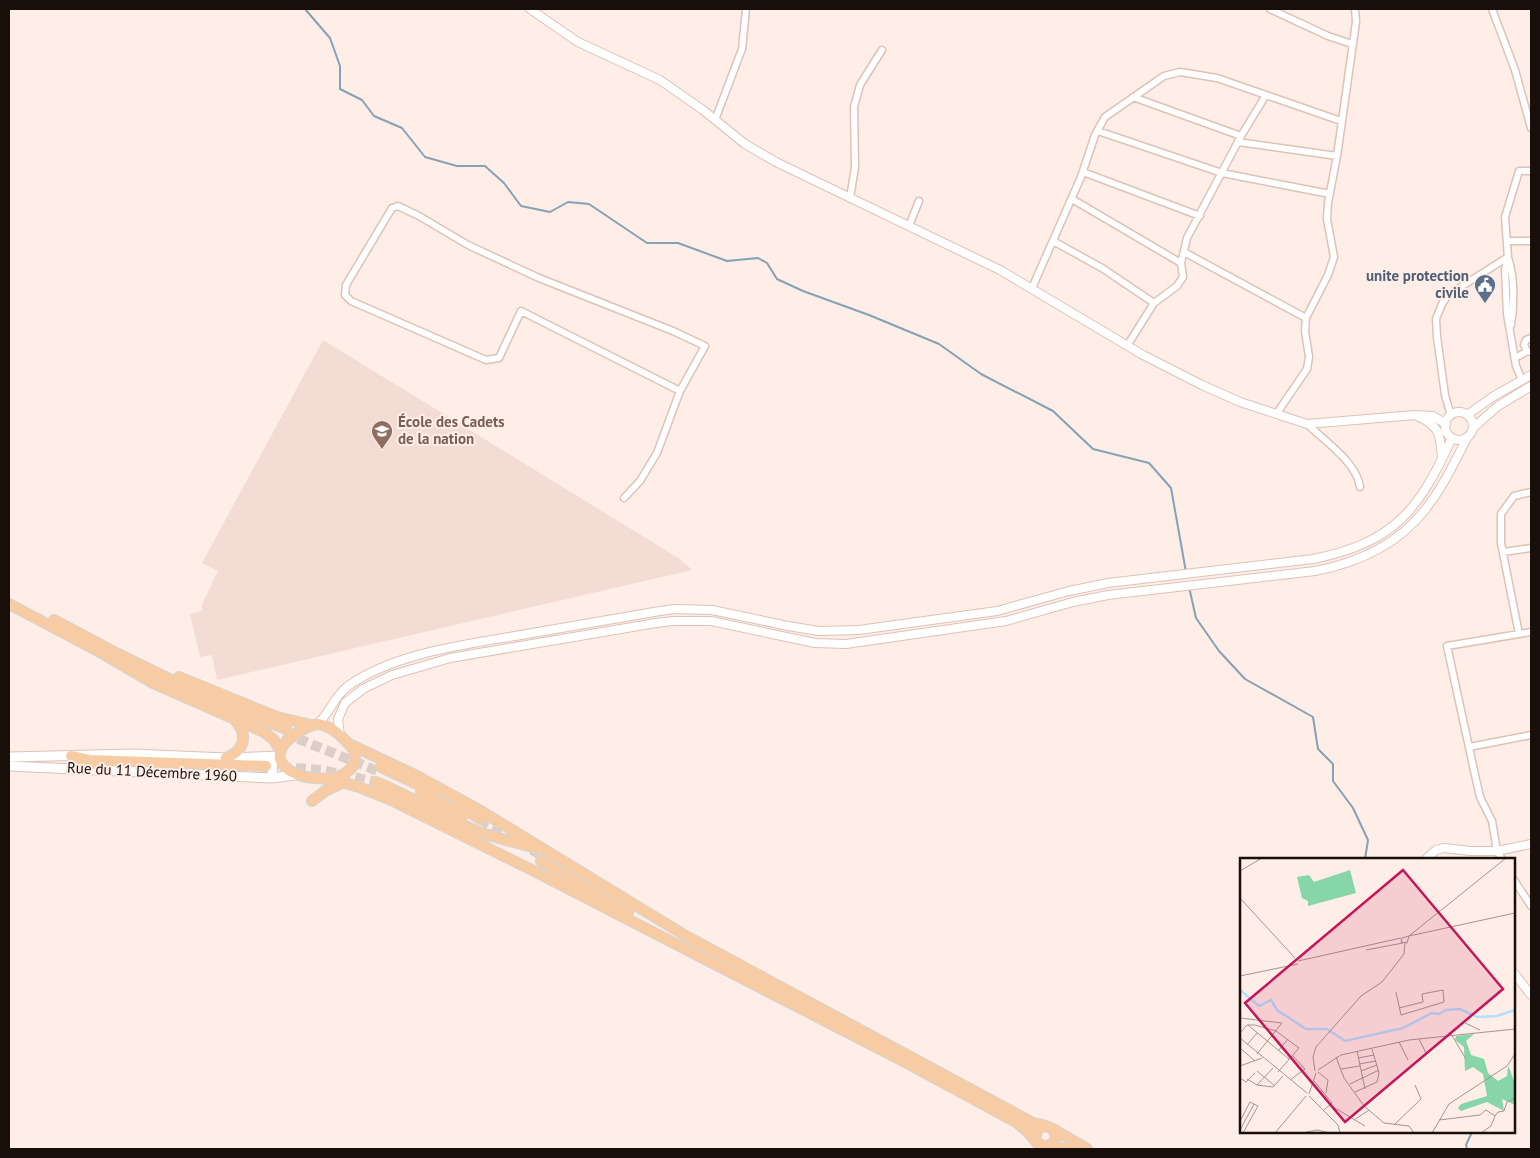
<svg xmlns="http://www.w3.org/2000/svg" width="1540" height="1158" font-family="'PT Sans',sans-serif">
<style>
.built{fill:#f2dcd4}
.lines{fill:none;stroke-linecap:round;stroke-linejoin:round}
.stream{stroke:#85a1b6;stroke-width:2}
.primary-tunnel{stroke:#dccdc6;stroke-width:10;stroke-dasharray:10 5;stroke-linecap:butt}
.minor-casing{stroke:#ddc2b7;stroke-width:9}
.tertiary-casing{stroke:#ddc2b7;stroke-width:10}
.secondary-casing{stroke:#ddc2b7;stroke-width:11}
.primary-casing{stroke:#d5d4d3;stroke-width:12}
.minor{stroke:#fff;stroke-width:6}
.tertiary{stroke:#fff;stroke-width:8}
.secondary{stroke:#fff;stroke-width:9}
.primary{stroke:#f7cba3;stroke-width:10}
.labels{text-anchor:middle;stroke-width:4;stroke-linejoin:round;paint-order:stroke}
.service-label{font-size:15px;font-weight:bold;fill:#4e5e75;stroke:#ffeee7;text-anchor:end}
.education-label{font-size:15px;font-weight:bold;fill:#785e54;stroke:#ffeee7;text-anchor:start}
.street-label{font-size:15px;fill:#180f0b;stroke:#ffeee7}
.inset-river{fill:none;stroke:#b4dfff;stroke-width:2.5}
.inset-road{fill:none;stroke:#a3958f;stroke-width:1}
.view{fill:#c2185b;fill-opacity:0.15;stroke:#c2185b;stroke-width:2.5}
.inset-edge{fill:none;stroke:#180f0b;stroke-width:2.5}
</style>
<rect width="100%" height="100%" fill="#ffeee7"/>
<path class="built" d="M323,340L680,559L692,570L217,680L212,655L200,657L190,614L202,611V604L218,571L202,563Z"/>
<g class="lines">
<path class="stream" d="M305,9L330,38L340,66V89L362,100L374,116L402,128L425,157L457,166H485L504,183L521,206L550,212L568,202L589,204L647,243H678L727,261L758,258L767,263L777,279L803,291L869,315L939,344L981,374L1053,411L1093,449L1149,463L1171,488L1186,572
M1189,587L1196,618L1219,651L1245,679L1313,717L1318,749L1333,764V781L1353,808L1368,840L1365,859
M1467,1149L1466,1145L1472,1132"/>
<path class="primary-tunnel" d="M284,733L380,772
M266,766L322,770L376,782
M480,819L544,857"/>
<g class="minor-casing">
<path id="minor" d="M1270,9L1328,36L1352,44
M1492,9L1515,70L1531,128
M1133,97L1241,136
M715,120L742,49L746,9
M1098,131L1222,173L1330,194
M1238,142L1337,156
M1083,172L1200,216
M850,198L855,167L854,107L860,85L882,50
M1072,199L1181,263
M909,226L919,201
M1053,241L1102,268L1154,303
M1507,241H1531
M1184,252L1306,318
M1508,258C1515,276 1514,307 1511,325
M1032,288L1081,177L1095,135L1105,117L1164,76L1180,72L1217,78L1341,121
M1531,338L1526,340L1524,345L1527,351L1531,352
M1127,346L1154,303L1177,286L1183,277L1181,263L1187,238L1241,136L1266,95
M1514,357L1519,356L1527,351
M1522,380L1516,366L1507,314L1505,269L1508,257L1505,217L1519,171H1531
M1277,413L1307,369L1309,357L1305,331L1306,318L1328,275L1334,257L1327,219L1328,203L1337,156L1356,22L1355,9
M1451,416L1445,395L1437,337L1436,319L1442,304L1448,295L1508,257
M1307,424C1325,441 1357,463 1360,487
M624,498L640,481L657,453L680,391L705,346L673,331L539,278L468,245L419,216L398,206L392,208L346,285L345,295L351,301L486,360L499,358L521,311L680,391
M1503,552L1531,548
M1519,634L1501,543V514L1514,496L1531,492
M1469,747L1531,735
M1502,859L1497,851L1492,821L1480,797L1475,775L1447,646L1531,632
M1514,880L1531,906"/>
</g>
<g class="tertiary-casing">
<path id="tertiary" d="M530,9L578,42L660,80L703,110L745,144L776,162L1000,270L1143,355L1202,385L1240,402L1307,424L1415,415L1433,416L1446,424
M1445 426a14 14 0 1 1 28 0a14 14 0 1 1-28 0Z
M1467,415L1494,396L1531,375
M1419,417C1441,426 1440,437 1442,458
M1473,428L1498,406L1531,386
M317,724C330,714 333,697 348,686C393,654 462,645 515,636C561,628 608,620 654,612L673,609L712,610L788,626L819,631L859,630L997,611L1069,591L1108,583L1313,559C1394,543 1419,510 1452,438
M340,736L338,719L345,703L363,689L392,675L450,658L656,623L673,621H711L815,643L846,644L1006,621L1073,602L1108,595L1315,571C1357,563 1397,545 1424,511C1442,489 1454,463 1467,438
M1426,859L1436,850L1444,848L1470,851H1497L1531,844
M1514,973L1531,995"/>
</g>
<g class="secondary-casing">
<path id="secondary" d="M9,757L133,754L226,758L280,756
M9,766L272,778L295,775
M272,778L273,757"/>
</g>
<g class="primary-casing">
<path id="primary" d="M9,604L100,652L153,683L264,732L274,740L281,751
M54,620L118,654L200,694L286,729
M179,677L277,717L311,725
M317,724C332,725 345,739 354,750C367,795 257,782 284,744C292,735 305,727 317,724Z
M349,744L417,776L481,811L686,936L1033,1123C1045,1126 1058,1126 1055,1141L1047,1147L1038,1144L1035,1137L1039,1128L1046,1126
M71,756L89,760L266,766
M226,758C246,750 248,734 234,719
M381,767L432,791
M74,768L92,764
M327,778L359,787L391,800L532,870L905,1062L1016,1122L1027,1131L1037,1143
M376,782C411,796 443,817 477,831C497,839 517,842 537,848
M421,792L463,815
M312,801L325,791L344,782
M458,805L480,819
M541,861L628,913
M1053,1129L1087,1149
M1047,1147L1068,1149"/>
</g>
<use href="#minor" class="minor"/>
<use href="#tertiary" class="tertiary"/>
<use href="#secondary" class="secondary"/>
<use href="#primary" class="primary"/>
</g>
<defs>
<g id="civic-pin" transform="scale(1.125)"><path d="M0 17L-7.5 6A9.5 9.5 0 1 1 7.5 6Z" fill="#5c6f8a" stroke="#ffeee7"/><path d="M-.6-6.5H3V-4.5H.6V-3L4-1V1h2V6H-6V1h2V-1L-.6-3ZM-1.2 2.5V6h2.4V2.5Z" fill="#fff"/></g>
<g id="school-pin" transform="scale(1.125)"><path d="M0 17L-7.5 6A9.5 9.5 0 1 1 7.5 6Z" fill="#8d6e63" stroke="#ffeee7"/><path d="M0-5L7-2L0 1L-7-2ZM-4 1L0 2.5L4 1V4Q0 6-4 4Z" fill="#fff"/></g>
</defs>
<g fill-rule="evenodd">
<use href="#civic-pin" x="1485" y="285"/>
<use href="#school-pin" x="382" y="431"/>
</g>
<g class="labels">
<g class="service-label">
<text x="1469" y="281">unite protection<tspan x="1469" dy="17">civile</tspan></text>
</g>
<g class="education-label">
<text x="398" y="427">École des Cadets<tspan x="398" dy="17">de la nation</tspan></text>
</g>
<g class="street-label">
<text transform="translate(152 772) rotate(3)" y="5">Rue du 11 Décembre 1960</text>
</g>
</g>
<g transform="translate(1240 858)">
<rect width="275" height="275" fill="#ffeee7"/>
<path d="M234,176L226,183L231,197L244,201L248,215L258,223L267,218L268,208L270,212L275,226V247L262,241L264,253L247,244L221,253L218,250L221,246L247,238L243,216L233,209L225,213L224,189L215,182L216,178Z" fill="#86d6a9"/>
<path d="M110,12L116,35L68,48V43L62,40L57,19L69,17L74,24Z" fill="#86d6a9"/>
<path class="inset-river" d="M0,132L19,148L31,142L37,152L66,171H87L105,183L163,170L192,155L199,156L206,152L220,151L237,159L257,158L275,152"/>
<path class="inset-road" d="M0,13L22,0M0,40L55,100M169,78L167,85L161,84L162,80L169,78L266,0M169,78L275,55M126,92L163,85M58,103L161,80M0,118L58,106M156,134L161,157L204,144L203,132L182,136L183,144L159,150M0,160L42,165L17,196M225,165L240,172M8,167L49,201M0,175L7,167H15L36,173L59,190L38,214M211,176L226,201M0,180L67,235M179,181L186,195M159,184L168,202M7,187L17,175M0,190L15,203M38,193L48,181M117,193L125,231M96,199L104,220L124,248L144,265L169,268L174,275M118,200L134,197M119,206L136,203M0,208L22,200M101,211L120,208M78,212L101,197L169,182L275,171M17,213L35,228M75,213L73,199L76,189L121,138L142,124L164,96L165,85M121,213L137,207M78,214L88,222L86,235M0,220L6,224L15,215M7,221L17,227L33,229L43,218M50,222L65,211L52,197M74,223L92,245L84,252M110,226L139,212M17,227L33,210M115,234L137,224L139,215L132,191M69,236L76,215M69,238L98,267L100,275M90,247L125,268M255,258L258,254L264,253L267,244L275,240M114,262L129,252M199,262L240,257L246,252L255,258L251,268L241,275M0,263L10,244L18,248L3,275M154,267L181,241L175,227M0,272L14,246M35,275L66,238M62,275L77,272L90,275M192,275L209,246L267,208L275,196"/>
<path class="view" d="M163,12L263,131L105,264L5,145Z"/>
<rect width="275" height="275" class="inset-edge"/>
</g>
<rect width="1540" height="1158" fill="none" stroke="#180f0b" stroke-width="20"/>
</svg>
